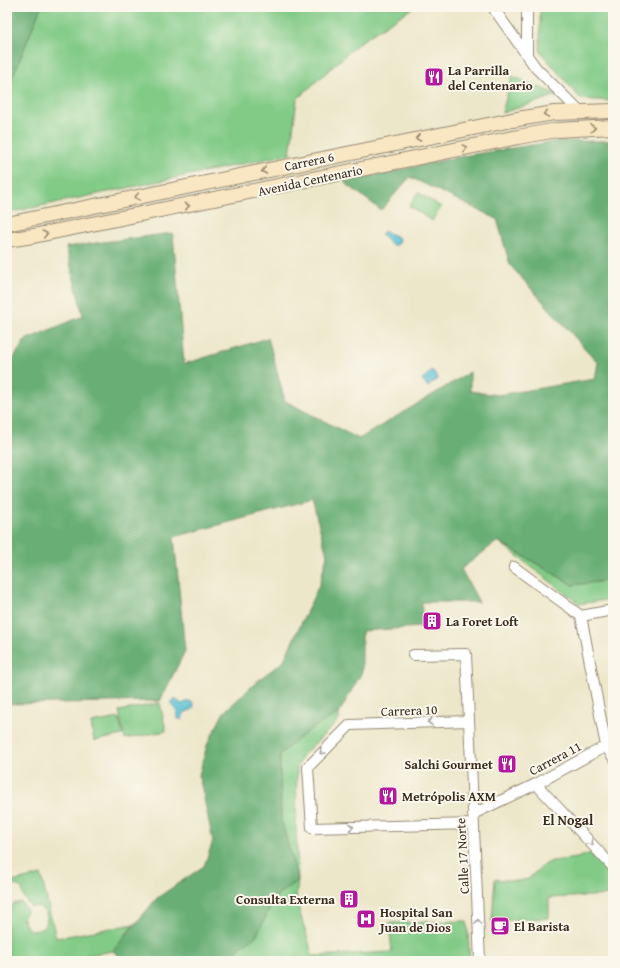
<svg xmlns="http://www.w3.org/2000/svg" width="620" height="968" font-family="'Gentium Book Plus',serif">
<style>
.green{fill:#82cb87;stroke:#5e7a52}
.forest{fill:#69af74;stroke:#526c49}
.water{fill:#54bdd1;stroke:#487478}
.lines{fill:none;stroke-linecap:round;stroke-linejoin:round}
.street-casing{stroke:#948874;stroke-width:12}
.secondary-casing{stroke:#948874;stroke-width:16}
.street{stroke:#fff;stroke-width:10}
.secondary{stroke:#f9e7c3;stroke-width:14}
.oneway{stroke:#9a8870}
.oneway2{stroke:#a79f9a}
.labels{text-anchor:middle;stroke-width:4;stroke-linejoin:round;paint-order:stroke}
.poi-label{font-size:13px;font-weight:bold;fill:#3b2a1e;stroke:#fbf7ec;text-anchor:start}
.street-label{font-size:13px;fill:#3b2a1e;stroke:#fbf7ec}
.neighbourhood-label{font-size:14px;font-weight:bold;fill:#3b2a1e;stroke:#fbf7ec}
</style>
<rect width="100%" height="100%" fill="#fbf7ec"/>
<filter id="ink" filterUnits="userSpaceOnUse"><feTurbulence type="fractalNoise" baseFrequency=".025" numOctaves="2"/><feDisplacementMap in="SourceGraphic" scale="8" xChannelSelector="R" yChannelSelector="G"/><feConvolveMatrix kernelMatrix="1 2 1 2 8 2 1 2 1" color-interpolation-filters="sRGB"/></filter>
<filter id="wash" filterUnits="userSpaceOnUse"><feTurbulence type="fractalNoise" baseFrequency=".012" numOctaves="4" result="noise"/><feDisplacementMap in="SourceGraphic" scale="16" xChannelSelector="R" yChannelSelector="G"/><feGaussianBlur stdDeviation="0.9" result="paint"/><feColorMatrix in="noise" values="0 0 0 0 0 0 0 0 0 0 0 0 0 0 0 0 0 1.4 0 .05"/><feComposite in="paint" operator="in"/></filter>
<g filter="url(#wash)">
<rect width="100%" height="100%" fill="#ede7ca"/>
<path class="green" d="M41,7H414L360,42L297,99L290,154L7,213V91Z
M550,7H613V101L581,99L540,51V10Z
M512,76L558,95L502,113Z
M418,192L441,207L432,221L409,206Z
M498,541L573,585L613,580V599L579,604Z
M160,703L166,731L125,739L119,711Z
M339,713V720L303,755L297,767L296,822L298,880L296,900L313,956L392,952L389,923L467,921L470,961H222L256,936L277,895L298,880L281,820L280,754L309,730Z
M119,718L123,735L94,741L91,723Z
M591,853L609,869L612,895L549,898V918L492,921L495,879L519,881L528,879L542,866L552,861L577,858Z
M41,875L56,938L134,924L113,951L51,961H7V916L13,904L21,902L27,910C24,915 22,919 25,924C33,939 55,925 44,911C40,906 37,906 31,907C29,905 26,901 24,898C20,889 26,887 12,885L7,889V883Z"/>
<path class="forest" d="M7,7H41L7,91Z
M557,141H613V580L573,585L498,541L461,569L479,602H422L421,627L362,631V672L339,713L309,730L280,754L281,820L298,880L277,895L256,936L222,961H124L113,951L157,898L204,866L213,841L199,775L207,745L224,712L262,677L283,662L320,583L327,555L312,500L174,537L185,651L160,701L7,704V366H9L25,340L83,316L66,247L173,233L184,364L268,338L285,401L359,439L470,372V391L498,395L595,379L598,363L510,265L497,219L410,177L381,210L344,182L463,156Z"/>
<path class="water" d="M384,231L398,237L399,240L397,245H391L381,235Z
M432,370L438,378L428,387L422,380Z
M175,699L182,704L189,701L192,702L194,705L193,709L184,713L182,720L177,718V712L171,704V701Z"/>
</g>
<g filter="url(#ink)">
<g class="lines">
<g class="street-casing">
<path id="street" d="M503,7L494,9L536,68L580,112
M527,56V7
M514,567L581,616
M581,616L606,746L613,757
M581,616L613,610
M413,655L466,654L480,961
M469,721L350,725L308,767L312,828L474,824
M536,784L613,867
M473,814L536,784L606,746"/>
</g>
<g class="secondary-casing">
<path id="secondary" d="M7,224L512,120L554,113L613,111
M7,240L33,236L518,137L557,130L613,127"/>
</g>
<use href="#street" class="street"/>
<use href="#secondary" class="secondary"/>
</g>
<defs><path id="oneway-chevron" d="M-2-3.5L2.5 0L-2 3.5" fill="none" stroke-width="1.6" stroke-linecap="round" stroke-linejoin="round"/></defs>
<g class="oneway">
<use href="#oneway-chevron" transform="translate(546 114) rotate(171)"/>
<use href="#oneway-chevron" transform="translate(593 128) rotate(-4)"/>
<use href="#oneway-chevron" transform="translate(418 138) rotate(168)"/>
<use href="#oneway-chevron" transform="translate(465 148) rotate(-12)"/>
<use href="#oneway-chevron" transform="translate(264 171) rotate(168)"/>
<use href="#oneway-chevron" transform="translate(137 197) rotate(168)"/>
<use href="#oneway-chevron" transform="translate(187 206) rotate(-11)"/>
<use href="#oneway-chevron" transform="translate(45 234) rotate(-11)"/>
</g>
<g class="oneway2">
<use href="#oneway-chevron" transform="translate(430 722) rotate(178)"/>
<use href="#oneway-chevron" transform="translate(322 752) rotate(135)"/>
<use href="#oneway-chevron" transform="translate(351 827) rotate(-2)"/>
<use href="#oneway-chevron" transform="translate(591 843) rotate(47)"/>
<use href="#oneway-chevron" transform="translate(478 922) rotate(-93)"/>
</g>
</g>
<defs>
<g id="restaurant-square" transform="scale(1)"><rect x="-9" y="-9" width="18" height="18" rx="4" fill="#b5179e" stroke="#fbf7ec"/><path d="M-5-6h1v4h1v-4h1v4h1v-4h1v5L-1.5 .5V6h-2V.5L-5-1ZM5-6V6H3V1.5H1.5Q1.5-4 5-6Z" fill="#fff"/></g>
<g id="building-square" transform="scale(1)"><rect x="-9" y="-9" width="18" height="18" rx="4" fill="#b5179e" stroke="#fbf7ec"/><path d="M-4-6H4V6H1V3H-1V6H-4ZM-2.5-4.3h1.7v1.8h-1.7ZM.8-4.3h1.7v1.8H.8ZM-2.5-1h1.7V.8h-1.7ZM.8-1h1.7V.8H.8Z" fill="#fff"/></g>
<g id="hospital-square" transform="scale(1)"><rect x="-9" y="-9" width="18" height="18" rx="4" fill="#b5179e" stroke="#fbf7ec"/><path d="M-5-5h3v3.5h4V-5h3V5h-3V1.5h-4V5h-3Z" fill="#fff"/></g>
<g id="cafe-square" transform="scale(1)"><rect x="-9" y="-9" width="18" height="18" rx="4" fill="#b5179e" stroke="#fbf7ec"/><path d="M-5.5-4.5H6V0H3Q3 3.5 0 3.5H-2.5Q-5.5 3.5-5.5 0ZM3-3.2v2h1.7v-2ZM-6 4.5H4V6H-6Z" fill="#fff"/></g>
</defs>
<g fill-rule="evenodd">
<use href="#restaurant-square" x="434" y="77"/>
<use href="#building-square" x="432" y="621"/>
<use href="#restaurant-square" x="507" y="764"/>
<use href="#restaurant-square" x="388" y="796"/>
<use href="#building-square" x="349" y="899"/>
<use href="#hospital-square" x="366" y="919"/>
<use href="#cafe-square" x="500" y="926"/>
</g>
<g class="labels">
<g class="poi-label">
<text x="448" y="75">La Parrilla<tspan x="448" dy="15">del Centenario</tspan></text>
<text x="446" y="626">La Foret Loft</text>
<text x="493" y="769" text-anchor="end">Salchi Gourmet</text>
<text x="402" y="801">Metrópolis AXM</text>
<text x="335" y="904" text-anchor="end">Consulta Externa</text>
<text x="380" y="917">Hospital San<tspan x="380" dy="15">Juan de Dios</tspan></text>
<text x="514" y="931">El Barista</text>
</g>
<g class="street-label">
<text transform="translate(309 161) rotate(-12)" y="5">Carrera 6</text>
<text transform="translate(310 180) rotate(-12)" y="5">Avenida Centenario</text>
<text transform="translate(409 710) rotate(-2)" y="5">Carrera 10</text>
<text transform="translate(555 758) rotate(-28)" y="5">Carrera 11</text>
<text transform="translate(462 856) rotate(-93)" y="5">Calle 17 Norte</text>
</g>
<g class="neighbourhood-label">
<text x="568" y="825">El Nogal</text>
</g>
</g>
<rect width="620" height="968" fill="none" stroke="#fbf7ec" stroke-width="24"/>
</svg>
